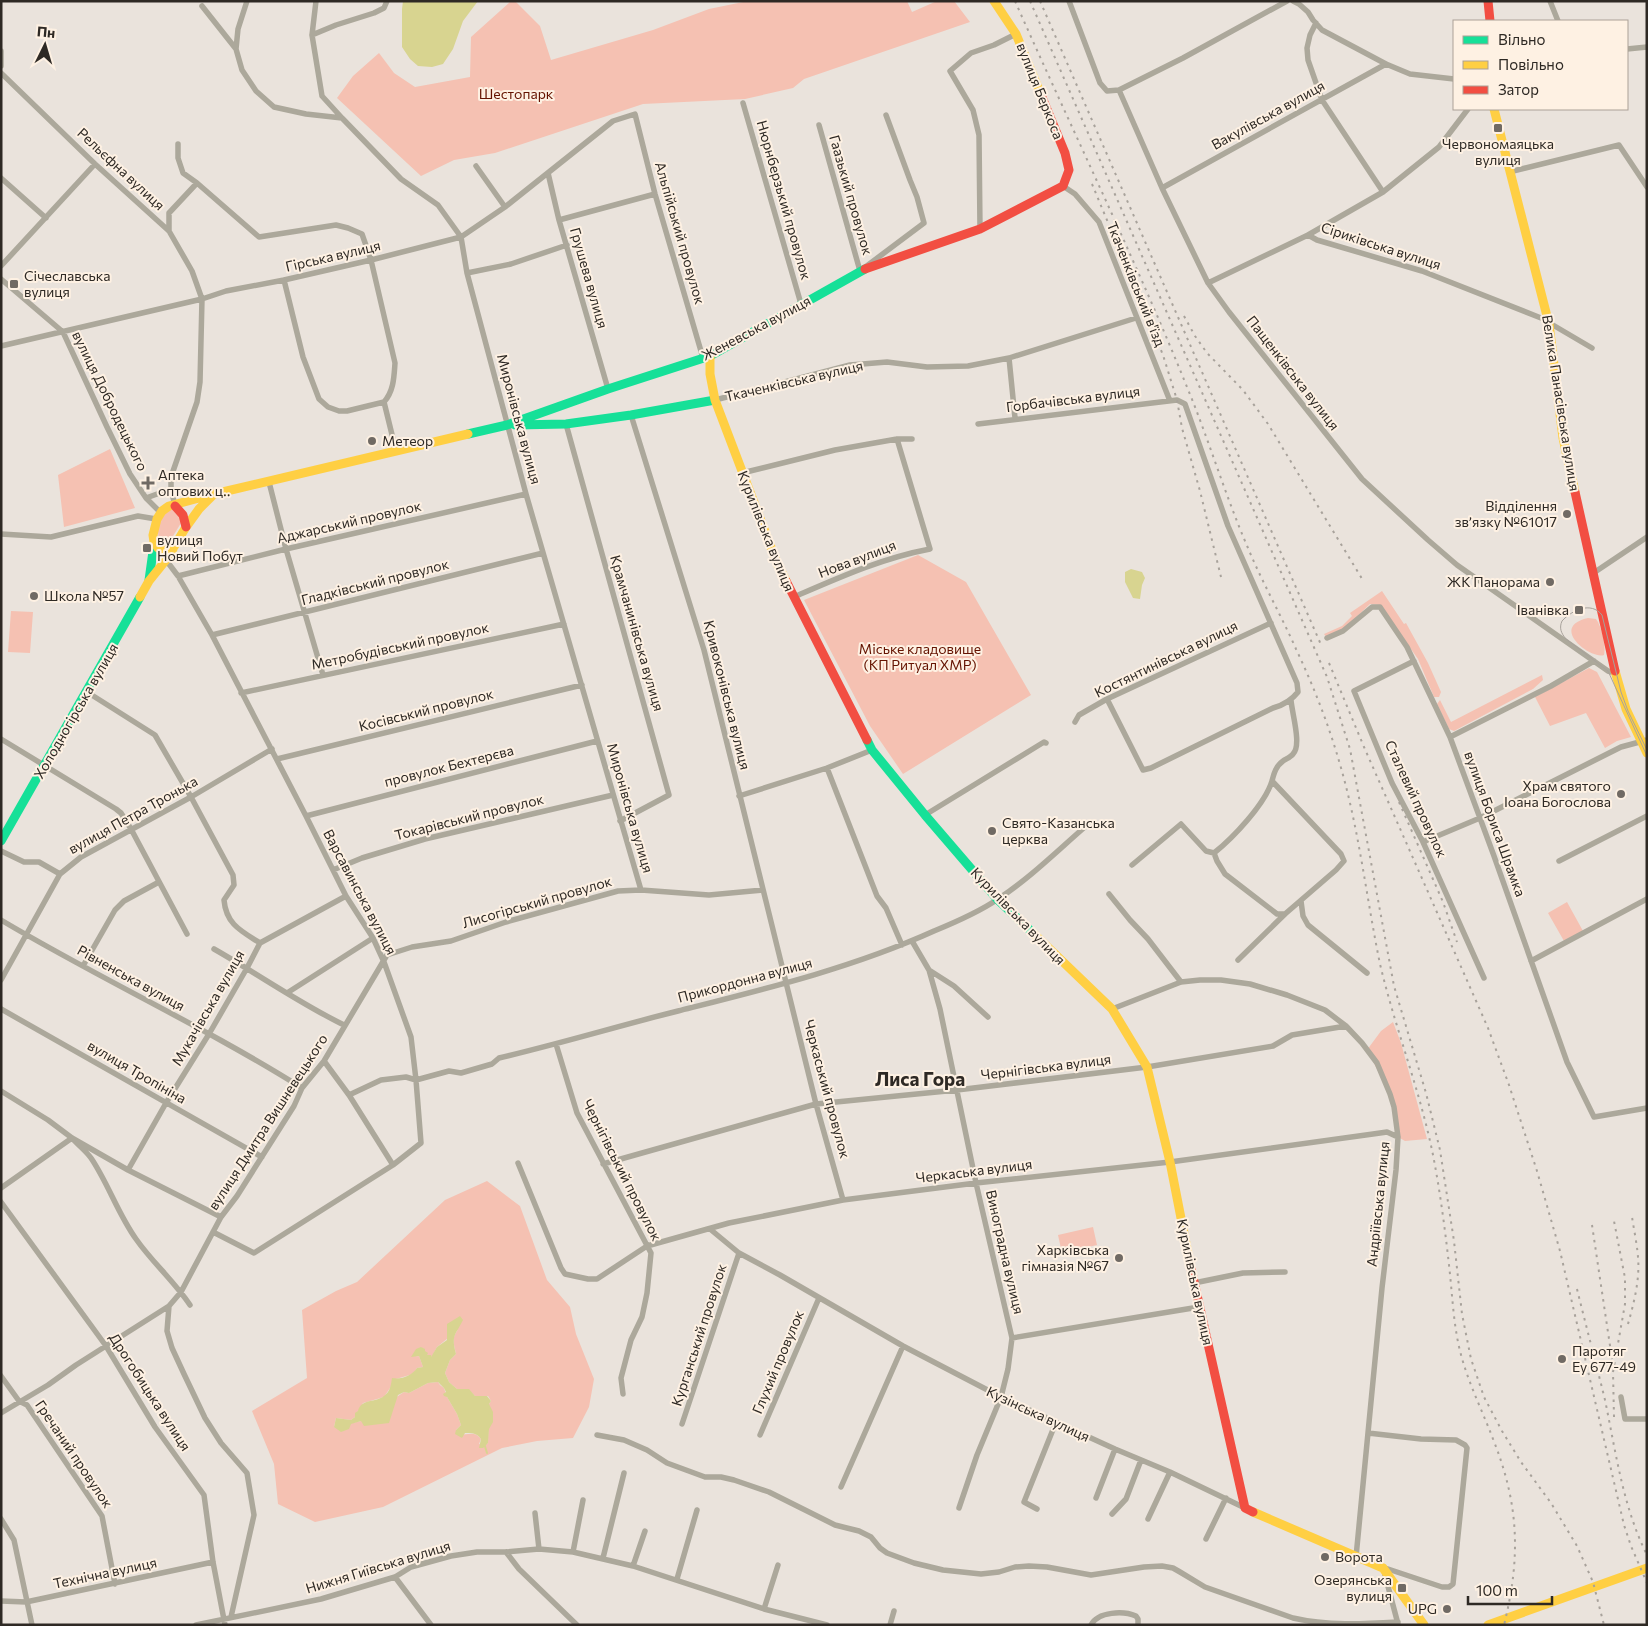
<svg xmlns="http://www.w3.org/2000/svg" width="1648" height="1626" font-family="Commissioner,sans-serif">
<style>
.green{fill:#f5c1b2;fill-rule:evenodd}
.water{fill:#d8d490}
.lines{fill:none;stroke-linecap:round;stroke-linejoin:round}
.stream{stroke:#d8d490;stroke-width:2}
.street{stroke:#aca89b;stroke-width:5.5}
.fast{stroke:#16e098;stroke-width:9}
.slow{stroke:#ffcf43;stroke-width:9}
.jam{stroke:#f24e42;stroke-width:9}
.tram{stroke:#a8a29b;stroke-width:1}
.rail{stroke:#a8a29b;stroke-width:2;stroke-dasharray:2.5 5;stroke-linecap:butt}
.poi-dot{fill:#706a64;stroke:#fef1e3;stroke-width:2}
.labels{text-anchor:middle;stroke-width:4;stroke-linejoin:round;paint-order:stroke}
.street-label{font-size:14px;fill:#2e2924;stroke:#fef1e3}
.park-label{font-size:14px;fill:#651301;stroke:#fef1e3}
.poi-label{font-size:14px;fill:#2e2924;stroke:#fef1e3;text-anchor:start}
.district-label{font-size:19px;font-weight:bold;fill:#2e2924;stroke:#fef1e3}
</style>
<rect width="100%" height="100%" fill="#eae3dc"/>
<path class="green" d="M511,1H515L540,26L551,60L653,30L709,9L748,1H907L912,12L937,1H954L970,22L804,79L793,88L745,99L643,104L495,153L454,160L421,176L337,98L353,76L379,53L394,73L415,87L470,77L471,37Z
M110,449L135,508L64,527L58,475Z
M169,510H173L180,514L181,523L170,541L164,543L159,539C156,527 160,519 169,510Z
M918,555L966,582L1031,695L903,774L870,726L804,600Z
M1382,591L1404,624L1406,623L1428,663L1441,692L1439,697H1434L1418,659L1380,605L1370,604L1343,630L1326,637L1324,634L1342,626L1352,616L1350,613Z
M11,611L33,612L30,653L8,652Z
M1588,618L1596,619C1602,627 1606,646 1604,655C1591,660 1548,627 1588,618Z
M1589,668L1597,672L1631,737L1617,741L1605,748L1586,713L1550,726L1535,697Z
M1542,675L1543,680L1533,689L1454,731L1449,729L1437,704L1440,700L1451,722Z
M1567,902L1583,931L1564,941L1548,913Z
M1393,1022L1401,1043L1427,1139L1405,1141L1398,1137L1390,1094L1367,1050L1381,1031Z
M487,1181L520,1206L547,1280L570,1307L576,1334L594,1379L589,1407L573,1438L537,1441L502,1448L383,1507L315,1522L278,1504L274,1464L252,1411L307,1378L302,1310L336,1291L357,1282L445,1200ZM458,1330C451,1338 454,1344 456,1354L450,1360L445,1373L449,1382L457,1389H468L475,1396H488L491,1401L489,1404L488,1443L485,1445L479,1444L481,1439C474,1429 464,1437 456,1434V1430L461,1425L457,1414L447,1397L444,1388L440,1385L438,1382L428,1383L409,1393L404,1392L361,1421L334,1427L336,1418L351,1420L355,1417L363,1403L384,1397L396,1379L413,1374L417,1368L423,1367L419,1356L415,1357L427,1353V1356L431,1358L437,1347Z
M1093,1227L1097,1245L1062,1253L1058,1235Z"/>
<path class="water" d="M403,1H478L463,21L453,49L443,64L432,67L418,66L410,59L402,47V9Z
M1131,569L1142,572L1145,578L1142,585L1140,599L1133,598L1125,582V572Z
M460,1316L463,1320C455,1336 451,1335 456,1354L450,1360L445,1373L449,1382L457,1389H469L475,1396H487L491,1401L489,1404L493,1412V1422L489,1429L488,1443L483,1448H479L481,1439C477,1433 472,1433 465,1433L462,1438L455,1434L456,1430L461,1425L457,1414L447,1397L444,1396L443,1394L446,1392L444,1388L438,1382L428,1383L409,1393L404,1392L398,1395L389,1423L364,1426L361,1421L351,1424L349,1429L341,1432L334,1427L336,1418L351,1420L355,1417V1413L358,1411C361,1398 376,1403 384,1396C390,1392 391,1385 392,1378C402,1380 412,1375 417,1368L423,1367L419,1356L411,1357L416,1349L421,1347L425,1349V1351L428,1353L427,1355H431V1357L437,1347L447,1340V1324Z"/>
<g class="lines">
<path class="stream" d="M484,1443L487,1453"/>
<path class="street" d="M247,1L238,29L236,49L242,70L256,91L274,107L306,114L342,118
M316,1L312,35L322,96L342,118L401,179L438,205L461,237L467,273L526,494L641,890
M1069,1L1100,83L1107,91L1119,90L1162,188L1208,283L1229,312L1362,479L1428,540L1457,565L1608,671L1615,673
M1293,1L1299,4L1308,12L1313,20L1322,30L1386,64L1410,74L1454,79
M1550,1L1558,21
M202,6L236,49
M1316,23L1310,35L1307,48L1308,60L1322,100L1383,192
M312,35L336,25L374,13L384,8L387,1
M1627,49L1647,47
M1,51V66
M1,73L95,164L169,231L192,271L202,299L200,382L197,402L171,477V489L175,506
M1119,90L1183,58L1287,1
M743,103L801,304
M819,125L860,271L924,223L917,197L910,180L886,115
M178,144V158L183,173L197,183L259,237L336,225L348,228L362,234L371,260L395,363C394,376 394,391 384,402L347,411H339L328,407L319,399L303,357L284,280
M476,166L505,207
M1509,172L1619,145L1647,187
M548,173L559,220L608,389
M1,178L46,218
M1063,186L1075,194L1099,222L1170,401
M1162,188L1386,64
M559,220L655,194
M980,229L979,135L973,110L950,71L971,53L994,45L1016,34
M169,231V213L197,183
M1308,235L1383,192L1439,147L1468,109
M1,266L95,164
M467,273L511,264L567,245
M1,279L63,332L107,427L130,474L146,498L160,512
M1208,283L1308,235L1317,240L1422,271L1541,318L1592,348
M1,346L202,299L226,291L284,280L371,260L461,237L505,207L613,121L635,114L655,194L703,358
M1009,358L1015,418
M715,400L850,365L887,362L927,367L968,366L1009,358L1136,318
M384,402L396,451
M631,415L704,650L816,1104L843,1200
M566,424L669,795L620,821
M978,424L1177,400L1185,404L1228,526L1297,683L1298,692C1291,701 1284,705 1273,708L1151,768L1143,770L1107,699
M742,473L835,450L897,439H912
M269,482L286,549L323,675
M146,498L171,489
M1,534L51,537L138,516L156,519
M166,560L178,576L212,635L306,816L346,896L373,938L384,962L411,1037L416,1080L421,1143L393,1165L254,1253L213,1232
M1592,574L1647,537
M178,576L286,549L526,494
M794,597C838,578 882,558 930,549L897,439
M212,635L543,553
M1327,638L1343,631L1372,607H1380L1407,647L1450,737L1494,856L1567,1062L1594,1117L1647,1108
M1414,661L1354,691L1392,783L1423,842L1484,978
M87,692L155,735L191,797L233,875L234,885L224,900C226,924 241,931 260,943
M241,693L564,624
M1075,722L1079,715L1107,699L1271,623
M1450,737L1551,686L1594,661
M1,739L116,809L121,813L131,829L187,934
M277,759L582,685
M827,768L877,896L886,908L902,945
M739,796L827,768L872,750
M925,815L1044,742L1046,743
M306,816L597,741
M1423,842L1480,818L1621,747L1647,740
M1,851L24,862H39L60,874
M1214,853C1233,838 1265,804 1272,781
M1559,861L1647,816
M1132,865L1181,824L1206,851L1214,853L1217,861L1225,874L1277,914H1285
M333,870L362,858L425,839L613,795
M1109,894L1130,920L1148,939L1181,982
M1301,901L1303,916L1308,925L1367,973
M1,920C100,979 205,1027 302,1088
M912,941L929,970L940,1009L976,1183L1012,1338L1008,1369L1001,1397L977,1455L959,1508
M214,949C258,974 299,1003 344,1025
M1238,960L1285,914L1336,870L1344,861L1341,854L1272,781C1274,773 1276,766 1283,761C1286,759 1291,757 1293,754C1302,745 1292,714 1291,700
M1531,961L1647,899
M83,966L115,910L124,901L159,882
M929,970L954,986L988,1017
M1,980L60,874L81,857L191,797L272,749
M287,993L373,938
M1,1009L262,1157
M1112,1009L1181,982L1200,980H1221L1250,984L1287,995L1325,1010L1346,1026L1362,1043L1377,1063L1390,1094L1394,1107L1398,1137L1396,1170L1382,1288L1356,1557
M556,1044L577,1113L651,1253L647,1293L642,1317L631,1340L621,1378L623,1394
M324,1061L349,1095L393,1165
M1,1091L48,1120L72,1138L128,1170L221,1217
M349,1095L381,1080L406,1077L416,1080L449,1071L461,1073L492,1064L499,1058C559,1044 618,1026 678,1011C765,989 852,968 934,931C956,922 979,912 998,899C1030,878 1057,851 1086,826
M518,1163L561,1268L565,1274L588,1279H597L647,1246L729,1223L843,1200L976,1183L1170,1162L1373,1134L1387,1132L1398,1137
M603,1164L816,1104L957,1090L1147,1067L1273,1046L1292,1035L1346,1026
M128,1170L166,1103L209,1034L247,968L260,943L346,896
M1,1188L72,1138C78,1145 86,1151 91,1158C108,1183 118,1214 136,1239C152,1262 174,1281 190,1305
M1,1202L106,1346L155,1427L204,1495L213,1562L225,1625
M710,1229L739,1253L780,1275L903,1346L1001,1397L1115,1449L1170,1472L1245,1508
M1194,1283L1243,1273L1285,1272
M169,1306L167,1331L172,1348L184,1374L205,1418L221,1443L247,1473L254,1515L231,1617
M1012,1338L1199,1307
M1,1376L19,1401L27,1405L102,1516L115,1584
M1621,1397L1625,1419H1647
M1,1413L48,1385L76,1365L169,1306L181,1292L221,1217L237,1196L294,1106L302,1088L324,1061L387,955L412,947L451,941L506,922L618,891L641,890L709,895L763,890
M682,1424L739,1253
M1368,1433L1421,1439L1456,1440L1465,1445L1467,1448L1453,1584L1449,1587H1442L1385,1568
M597,1435L624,1440L647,1450L667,1463L705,1477H721L734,1480L769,1492L835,1525L859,1531L871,1537L880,1548L887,1553L914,1563L943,1570L981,1574L999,1572L1015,1567L1029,1566L1047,1567L1091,1575L1144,1567L1162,1566L1173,1568L1180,1572L1205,1587L1293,1618C1327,1626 1363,1624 1398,1622
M760,1435L819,1298
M841,1487L903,1346
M1096,1498L1115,1449
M1037,1509L1024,1502L1056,1422
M535,1513L539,1549
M1112,1514L1126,1499L1141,1460
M1,1519L14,1540L32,1625
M1148,1519L1170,1472
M1206,1539L1226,1498
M506,1552L519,1569L577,1625
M573,1552L583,1500
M603,1558L624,1473
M633,1566L645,1531
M1385,1575L1398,1624
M395,1577L431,1625
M677,1579L697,1510
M1,1601L26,1602L213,1562
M764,1609L778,1565
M196,1625L321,1599L395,1577L411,1567L451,1556L477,1552H506L539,1549L573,1552L633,1566L764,1609L827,1625
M890,1625L894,1611
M1091,1625C1098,1611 1124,1611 1136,1616L1138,1619V1625"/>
<path class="fast" d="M515,425L566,424L631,415L715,400
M468,434L507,425L608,389L710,356L865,269
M149,580L154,544
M867,740L872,750L925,815L998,900L1034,934
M1,841L140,597"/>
<path class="slow" d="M994,1L1016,34L1041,95
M1494,109L1549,324L1563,438L1575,492
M710,356V374L715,400L777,563L786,581
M173,549L164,550L158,548L154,542L153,535L157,519L162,511L169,506L214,494L468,434
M140,597L149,581L166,560L186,527L199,509L212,496
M1615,671L1626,709L1647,753
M1034,934L1112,1009L1147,1067L1170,1162L1190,1264
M1253,1512L1383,1568L1424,1625
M1488,1625L1647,1568"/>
<path class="jam" d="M1488,1L1490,21
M865,269L980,229L1063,186L1069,170L1065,153L1041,95
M1575,492L1615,671
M175,506L183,515L186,527
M786,581L867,740
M1190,1264L1245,1508L1253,1512"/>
<path class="tram" d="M1647,750L1628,711L1621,692L1602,615C1591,601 1572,610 1562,621C1559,628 1561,633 1566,639L1608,671L1647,756"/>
<path class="rail" d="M1015,1C1072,130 1134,256 1187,387C1209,440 1225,495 1248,548C1262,582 1281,615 1296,649C1313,685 1328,723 1339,761C1359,828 1366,896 1380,964C1395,1028 1420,1090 1433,1155C1440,1191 1445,1229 1449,1265C1452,1291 1453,1317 1458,1342C1465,1377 1481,1407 1493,1439C1519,1504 1521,1557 1504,1625
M1030,1L1327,677L1350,749L1394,986L1426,1093L1440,1150L1454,1241L1462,1314L1471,1359L1484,1397L1502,1431L1521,1462L1551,1503L1577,1546L1593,1582L1604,1625
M1040,1L1322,647
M1092,184L1163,355L1177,400L1182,428L1200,491L1221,577
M1184,316L1195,336L1207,353L1243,390L1268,424L1364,582
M1329,663L1364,747L1488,1028L1509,1085L1537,1171L1560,1251L1624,1525L1631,1546L1647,1583
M1399,802L1443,902L1457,942
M1592,1225L1612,1359
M1577,1289C1586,1326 1596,1363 1605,1400C1616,1453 1623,1507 1647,1555
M1628,1324C1634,1303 1640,1279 1638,1257C1637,1244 1634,1230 1632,1217
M1614,1417L1613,1372L1625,1304V1278L1614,1221"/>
</g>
<g class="poi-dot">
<rect x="1493" y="123" width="10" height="10" rx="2.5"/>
<rect x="9" y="279" width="10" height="10" rx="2.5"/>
<circle cx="372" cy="441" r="5"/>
<path d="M145.5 475.5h5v5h5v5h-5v5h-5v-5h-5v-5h5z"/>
<circle cx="1567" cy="514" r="5"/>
<rect x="142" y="543" width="10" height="10" rx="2.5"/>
<circle cx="1550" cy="582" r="5"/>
<circle cx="34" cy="596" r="5"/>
<rect x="1574" y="605" width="10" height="10" rx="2.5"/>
<circle cx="1621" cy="794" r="5"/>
<circle cx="992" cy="831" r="5"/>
<circle cx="1119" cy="1258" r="5"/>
<circle cx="1562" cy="1359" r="5"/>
<circle cx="1325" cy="1557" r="5"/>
<rect x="1397" y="1583" width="10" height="10" rx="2.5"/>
<circle cx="1447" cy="1609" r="5"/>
</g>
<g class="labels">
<g class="street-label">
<text transform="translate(1040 91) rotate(68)" y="5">вулиця Беркоса</text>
<text transform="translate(1268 115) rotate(-29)" y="5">Вакулівська вулиця</text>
<text transform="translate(121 169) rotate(43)" y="5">Рельєфна вулиця</text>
<text transform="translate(851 195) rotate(74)" y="5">Гаазький провулок</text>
<text transform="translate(784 200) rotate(74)" y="5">Нюрнберзький провулок</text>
<text transform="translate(680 233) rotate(74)" y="5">Альпійський провулок</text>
<text transform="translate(1381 246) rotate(18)" y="5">Сіриківська вулиця</text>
<text transform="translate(333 256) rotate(-13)" y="5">Гірська вулиця</text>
<text transform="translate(589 278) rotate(74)" y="5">Грушева вулиця</text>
<text transform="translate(1136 284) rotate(68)" y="5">Ткаченківський в'їзд</text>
<text transform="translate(756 328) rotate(-28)" y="5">Женевська вулиця</text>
<text transform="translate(1293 373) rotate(52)" y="5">Пащенківська вулиця</text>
<text transform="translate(794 381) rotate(-13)" y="5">Ткаченківська вулиця</text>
<text transform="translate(1073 399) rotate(-7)" y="5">Горбачівська вулиця</text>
<text transform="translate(110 401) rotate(64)" y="5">вулиця Добродецького</text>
<text transform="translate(1561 403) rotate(81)" y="5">Велика Панасівська вулиця</text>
<text transform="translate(519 419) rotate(75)" y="5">Миронівська вулиця</text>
<text transform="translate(349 522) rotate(-13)" y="5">Аджарський провулок</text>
<text transform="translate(766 531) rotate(68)" y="5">Курилівська вулиця</text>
<text transform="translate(857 559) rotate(-21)" y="5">Нова вулиця</text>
<text transform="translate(375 582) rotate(-14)" y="5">Гладківський провулок</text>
<text transform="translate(637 633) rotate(74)" y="5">Крамчанинівська вулиця</text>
<text transform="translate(400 646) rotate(-12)" y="5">Метробудівський провулок</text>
<text transform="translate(1166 659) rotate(-26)" y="5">Костянтинівська вулиця</text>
<text transform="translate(727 695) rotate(76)" y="5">Кривоконівська вулиця</text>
<text transform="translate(426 710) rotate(-14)" y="5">Косівський провулок</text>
<text transform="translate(76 711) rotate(-60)" y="5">Холодногірська вулиця</text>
<text transform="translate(449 766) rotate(-14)" y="5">провулок Бехтерєва</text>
<text transform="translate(1416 799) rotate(65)" y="5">Сталевий провулок</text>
<text transform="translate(630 808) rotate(74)" y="5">Миронівська вулиця</text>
<text transform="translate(133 815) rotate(-29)" y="5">вулиця Петра Тронька</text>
<text transform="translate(469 817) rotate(-14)" y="5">Токарівський провулок</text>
<text transform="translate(1495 824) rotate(70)" y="5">вулиця Бориса Шрамка</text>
<text transform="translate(360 892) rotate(62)" y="5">Варсавинська вулиця</text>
<text transform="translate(537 902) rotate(-16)" y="5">Лисогірський провулок</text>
<text transform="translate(1018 916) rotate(46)" y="5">Курилівська вулиця</text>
<text transform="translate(131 978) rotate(29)" y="5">Рівненська вулиця</text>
<text transform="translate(745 980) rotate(-15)" y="5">Прикордонна вулиця</text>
<text transform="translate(208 1008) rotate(-60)" y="5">Мукачівська вулиця</text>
<text transform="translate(1046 1067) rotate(-7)" y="5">Чернігівська вулиця</text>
<text transform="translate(137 1072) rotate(30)" y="5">вулиця Тропініна</text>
<text transform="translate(827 1089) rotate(75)" y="5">Черкаський провулок</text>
<text transform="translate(268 1122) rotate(-57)" y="5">вулиця Дмитра Вишневецького</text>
<text transform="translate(622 1170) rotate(63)" y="5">Чернігівський провулок</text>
<text transform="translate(974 1171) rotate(-7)" y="5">Черкаська вулиця</text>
<text transform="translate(1378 1204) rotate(-84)" y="5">Андріївська вулиця</text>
<text transform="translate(1005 1252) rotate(77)" y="5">Виноградна вулиця</text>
<text transform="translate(1195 1282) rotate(78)" y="5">Курилівська вулиця</text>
<text transform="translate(699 1335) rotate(-72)" y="5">Курганський провулок</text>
<text transform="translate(778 1362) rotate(-67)" y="5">Глухий провулок</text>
<text transform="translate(150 1392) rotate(57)" y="5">Дрогобицька вулиця</text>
<text transform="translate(1038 1414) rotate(25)" y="5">Кузінська вулиця</text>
<text transform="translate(74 1454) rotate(56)" y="5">Гречаний провулок</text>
<text transform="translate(378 1567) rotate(-17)" y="5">Нижня Гиївська вулиця</text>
<text transform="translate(105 1573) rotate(-12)" y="5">Технічна вулиця</text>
</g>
<g class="park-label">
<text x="516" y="99">Шестопарк</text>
<text x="920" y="654">Міське кладовище<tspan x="920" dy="16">(КП Ритуал ХМР)</tspan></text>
</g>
<g class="poi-label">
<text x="1498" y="149" text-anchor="middle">Червономаяцька<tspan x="1498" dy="16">вулиця</tspan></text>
<text x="24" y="281">Січеславська<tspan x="24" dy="16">вулиця</tspan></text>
<text x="382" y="446">Метеор</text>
<text x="158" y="480">Аптека<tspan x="158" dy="16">оптових ц‥</tspan></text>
<text x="1557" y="511" text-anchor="end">Відділення<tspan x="1557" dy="16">зв’язку №61017</tspan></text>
<text x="157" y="545">вулиця<tspan x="157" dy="16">Новий Побут</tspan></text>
<text x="1540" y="587" text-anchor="end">ЖК Панорама</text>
<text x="44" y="601">Школа №57</text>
<text x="1569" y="615" text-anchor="end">Іванівка</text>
<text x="1611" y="791" text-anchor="end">Храм святого<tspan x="1611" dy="16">Іоана Богослова</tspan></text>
<text x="1002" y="828">Свято-Казанська<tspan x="1002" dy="16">церква</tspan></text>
<text x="1109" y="1255" text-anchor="end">Харківська<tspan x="1109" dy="16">гімназія №67</tspan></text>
<text x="1572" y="1356">Паротяг<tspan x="1572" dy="16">Еу 677-49</tspan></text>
<text x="1335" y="1562">Ворота</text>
<text x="1392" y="1585" text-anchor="end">Озерянська<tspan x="1392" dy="16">вулиця</tspan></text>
<text x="1437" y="1614" text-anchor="end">UPG</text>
</g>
<g class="district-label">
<text x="920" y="1086">Лиса Гора</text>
</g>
</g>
<rect width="1648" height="1626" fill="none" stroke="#2e2924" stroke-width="5"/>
<rect x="1453" y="20" width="175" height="90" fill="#fef1e3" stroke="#aba197"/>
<rect x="1463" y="36" width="25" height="8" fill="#16e098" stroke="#aba197"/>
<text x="1498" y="45" font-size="15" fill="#2e2924">Вільно</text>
<rect x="1463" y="61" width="25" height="8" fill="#ffcf43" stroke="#aba197"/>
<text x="1498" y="70" font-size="15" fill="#2e2924">Повільно</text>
<rect x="1463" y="86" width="25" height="8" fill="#f24e42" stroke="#aba197"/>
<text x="1498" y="95" font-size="15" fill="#2e2924">Затор</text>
<g transform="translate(45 45) rotate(5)" stroke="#fef1e3" stroke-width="4" paint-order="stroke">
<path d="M0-4L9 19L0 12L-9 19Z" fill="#2e2924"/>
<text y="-8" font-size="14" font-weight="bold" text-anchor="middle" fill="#2e2924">Пн</text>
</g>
<path d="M1468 1596v8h84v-8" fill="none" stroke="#2e2924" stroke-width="2.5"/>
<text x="1476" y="1596" font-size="15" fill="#2e2924" stroke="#fef1e3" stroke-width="4" paint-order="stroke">100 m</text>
</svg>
